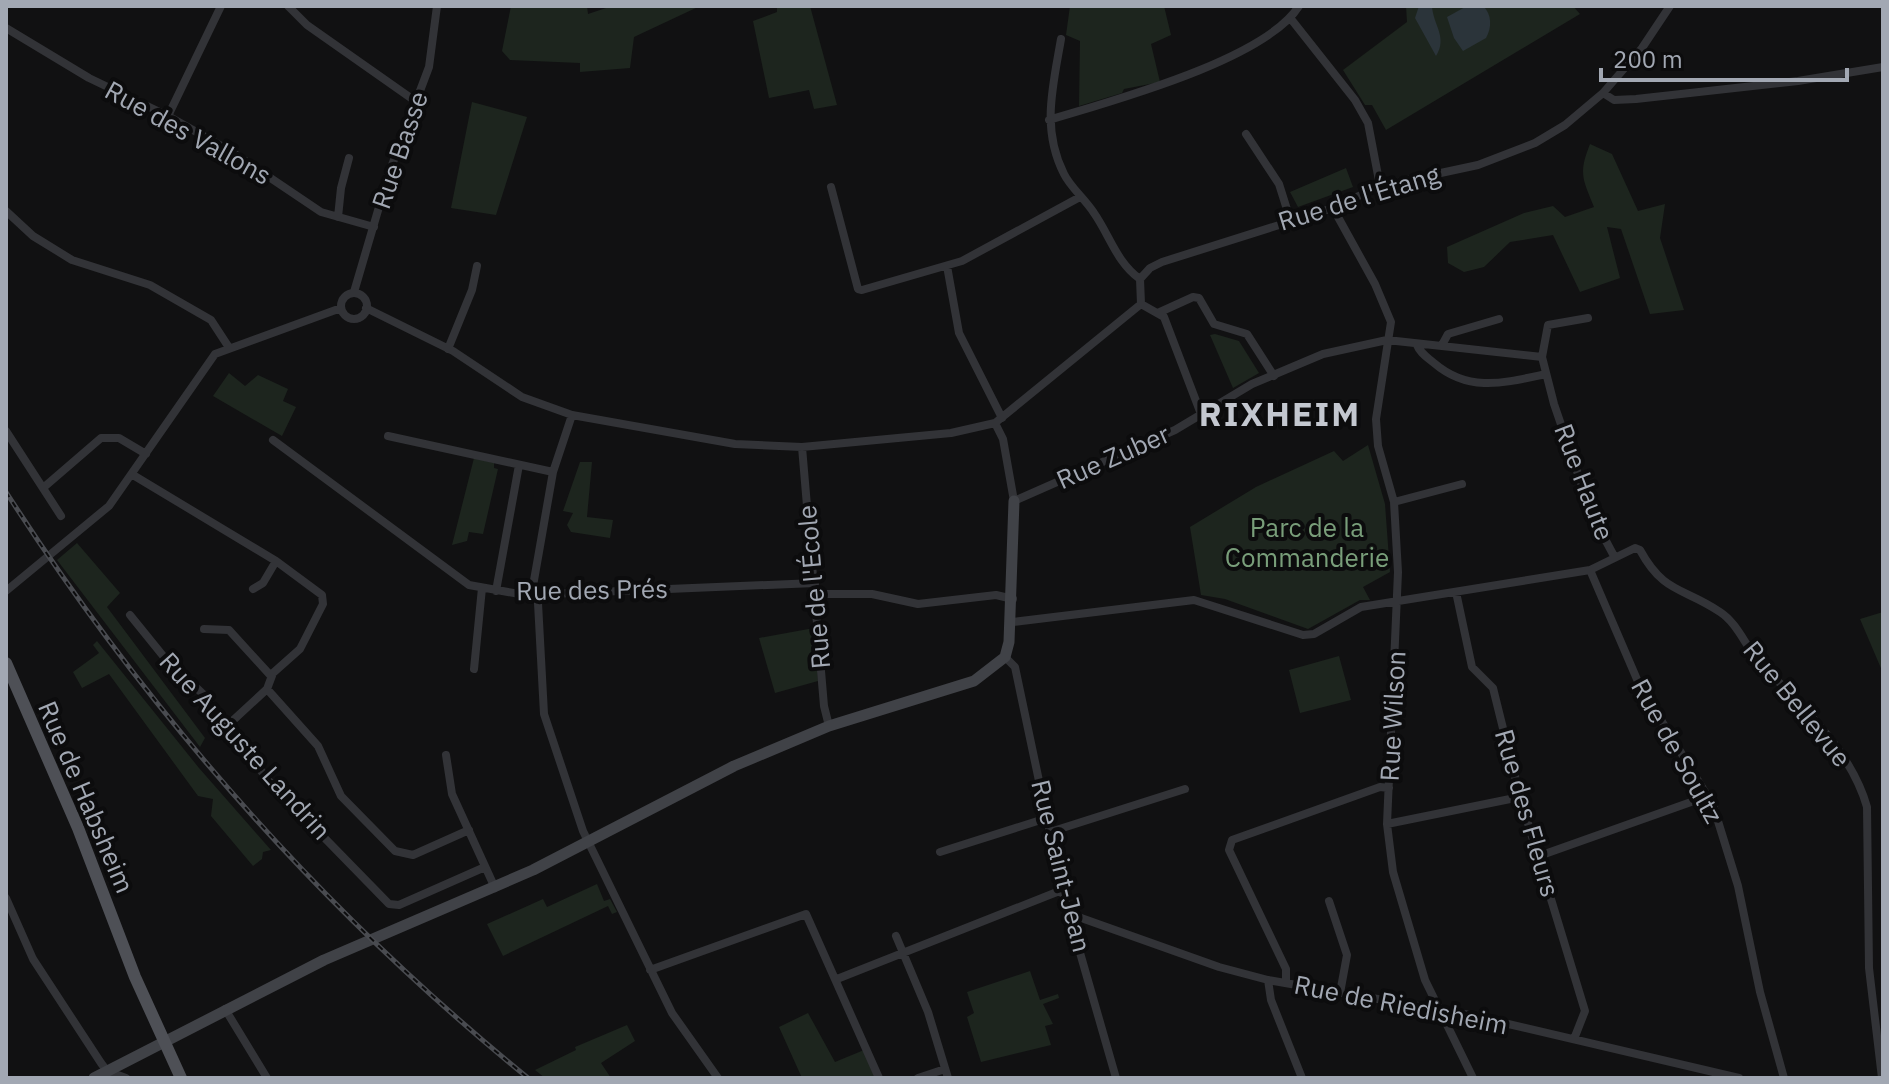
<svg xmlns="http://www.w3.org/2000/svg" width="1889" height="1084" font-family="'IBM Plex Sans',sans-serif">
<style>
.green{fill:#1d251e}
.water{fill:#2b343a}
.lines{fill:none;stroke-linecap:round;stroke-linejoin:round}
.street{stroke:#323337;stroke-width:8}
.secondary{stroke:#404247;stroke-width:11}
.primary{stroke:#4e5056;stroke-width:12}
.rail-casing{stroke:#494b50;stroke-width:5}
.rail{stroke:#0c0c0d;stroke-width:2;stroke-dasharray:6;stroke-linecap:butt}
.labels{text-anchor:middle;stroke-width:8;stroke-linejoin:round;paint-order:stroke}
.street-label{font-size:26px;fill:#a2a8b3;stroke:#0c0c0d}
.park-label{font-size:26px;fill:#799e7a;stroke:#0c0c0d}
.district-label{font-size:34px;font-weight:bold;letter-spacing:2px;fill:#c3c7cf;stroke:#0c0c0d}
</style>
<rect width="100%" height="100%" fill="#111112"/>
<path class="green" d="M511,6H587L588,14L612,6H700L634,37L630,68L580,72V63L510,60L502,51Z
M777,6H810L837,105L814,109L809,90L769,98L753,21L777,12Z
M1070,6H1164L1171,35L1151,44L1160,82L1124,89L1122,93L1079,106L1080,41L1066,35Z
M1406,6H1573L1580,14L1386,130L1372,105H1365L1343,70L1407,22Z
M472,102L527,117L496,215L451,208Z
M1590,144L1612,154L1638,211L1665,204L1660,238L1684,310L1650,314L1621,229L1607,227L1620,278L1580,292L1553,235L1510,242L1484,267L1464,272L1448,263L1447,247L1524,213L1553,206L1565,217L1594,207C1583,179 1578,174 1590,144Z
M1346,168L1353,187L1298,207L1290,192Z
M1215,334L1239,341L1259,373L1233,388L1210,335Z
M229,373L245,386L258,375L288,389L283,401L296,407L282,436L213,396Z
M1368,445L1385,504L1390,572L1363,587L1370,600H1360L1308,629L1225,599L1201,595L1190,527L1256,487L1334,451L1343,461Z
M474,458L494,463V468L498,469L483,534L469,532L467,541L452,545Z
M580,462H592L587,517L613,520L610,538L571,532L567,525L573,513L563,511Z
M77,543L120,593L107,607L205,738L200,747L57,560Z
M1883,612V673L1860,619Z
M814,628L818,681L775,693L759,638Z
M97,641L199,768L271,850L263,852L262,859L253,866L211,816L213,799L198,796L109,674L82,688L73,672L99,653L93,645Z
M1339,656L1351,700L1300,713L1289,670Z
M597,884L604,901L610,899L617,912L612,914L608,906L503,956L487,924L543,899L547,907Z
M1030,971L1040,1000L1058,994L1059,998L1043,1004L1053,1024L1045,1026L1051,1045L981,1062L967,1017L974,1013L967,992Z
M808,1013L835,1062L864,1050L875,1078H802L779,1027Z
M627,1025L635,1041L601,1063L611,1078H545L535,1070L576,1050L575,1047Z"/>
<path class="water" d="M1419,6H1432C1433,25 1448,37 1436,56L1415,18Z
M1467,6H1483C1492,14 1492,28 1486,38L1463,51L1454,38L1447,17Z"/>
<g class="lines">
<path class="street" d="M288,6L307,25L418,103
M1291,19L1355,100L1368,123L1380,186
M6,28L89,78L168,116L232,152L321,212L374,227
M1061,39C1053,86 1041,129 1064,174C1071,188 1085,199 1094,213C1110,236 1117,263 1140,279L1141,304
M1603,93L1614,100L1636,99L1798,81L1883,67
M168,116L221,6
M1049,120C1111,101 1265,60 1299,6
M1246,134L1279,184L1290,219
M831,187L858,289L862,290L962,261L1080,197
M1333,208L1375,284L1391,322L1376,419L1378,446L1394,502L1398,572L1387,824L1393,872L1425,980L1473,1078
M6,211L33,236L72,260L150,285L211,320L228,346
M338,217L341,188L349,158
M947,266L959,333L1002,418
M1140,279L1150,268L1162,262L1333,208L1380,186L1478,165L1535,143L1565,125L1603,93L1642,48L1670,6
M354,292L389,173L429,67L437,6
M341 306a13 13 0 1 1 26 0a13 13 0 1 1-26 0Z
M1141,304L1164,317L1201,414
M366,308L453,351L522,397L572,415L735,444L802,447L951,433L995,423L1141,304
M1160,312L1193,297L1199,298L1214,324L1247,334L1274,376
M1588,318L1548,325L1542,357L1554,404L1592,515L1614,556
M1417,345C1420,353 1427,357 1434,363C1469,393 1504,383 1546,374
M1442,345L1448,334L1499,319
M448,349L472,290L477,266
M572,415L553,472L533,586L538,603L544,714L583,831L672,1013L718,1078
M995,423L1003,439L1014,501L1175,430L1252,384L1323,354L1387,340L1542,357
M6,431L61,516
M388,436L553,472
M273,440L469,585L525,595L815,583
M802,447L824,706L829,726
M133,475L276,561L322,595L323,604L300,649L273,673L267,689L228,725
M43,488L101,438H119L146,454
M1394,502L1462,484
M1590,570L1639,684L1713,805L1738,886L1760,992L1784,1078
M253,589L263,583L276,561
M6,591L109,506L215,354L341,308
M496,591L519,465
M1456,592L1472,667L1493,688L1520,797L1585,1011L1574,1039
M815,594H872L918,604L996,595L1013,599
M130,615L164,657L204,695L268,780L389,904L399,905L485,867
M1013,622L1194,600L1303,635L1314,634L1361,607L1590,570L1635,548L1640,550C1664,594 1683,587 1720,612C1737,623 1745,645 1758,660C1798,704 1850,747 1867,807L1869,968L1882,1078
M204,629L229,630L271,676
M1005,657L1015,667L1062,890L1116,1078
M474,669L482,588
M267,689L318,746L341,796L395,851L413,855L469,830
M446,755L452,794L495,888
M1387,824L1520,797
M1050,832L1185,789
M940,852L1047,818
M1539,856L1708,796
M6,898L33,959L101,1063L107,1071L126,1078
M1329,901L1347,955L1340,993
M1070,914L1219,967L1268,980L1470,1015L1739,1078
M896,936L928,1012L948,1078
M650,970L806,914L879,1078
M837,979L1062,890
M1268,980L1271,1000L1302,1078
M1286,983V969L1229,850L1232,840L1380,787L1389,788
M225,1009L267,1078
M918,1078L945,1069"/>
<path class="secondary" d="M94,1078L324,960L533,870L734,766L829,726L974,681L1005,657L1009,642L1014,501"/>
<path class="primary" d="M6,663L78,828L135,977L181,1078"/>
<g class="rail-casing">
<path id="rail" d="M6,492C148,713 324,912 528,1078"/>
</g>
<use href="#rail" class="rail"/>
</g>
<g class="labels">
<g class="street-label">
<text transform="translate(188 133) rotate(29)" y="9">Rue des Vallons</text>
<text transform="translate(400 150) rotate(-71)" y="9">Rue Basse</text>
<text transform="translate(1359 198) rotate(-17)" y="9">Rue de l'Étang</text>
<text transform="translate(1113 457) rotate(-24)" y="9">Rue Zuber</text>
<text transform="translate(1584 482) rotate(69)" y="9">Rue Haute</text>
<text transform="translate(814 587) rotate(-95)" y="9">Rue de l'École</text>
<text transform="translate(592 590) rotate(-1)" y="9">Rue des Prés</text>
<text transform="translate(1797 704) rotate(51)" y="9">Rue Bellevue</text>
<text transform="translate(1393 716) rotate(-87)" y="9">Rue Wilson</text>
<text transform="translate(245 746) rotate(48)" y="9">Rue Auguste Landrin</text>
<text transform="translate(1677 751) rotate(61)" y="9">Rue de Soultz</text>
<text transform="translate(86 797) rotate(67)" y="9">Rue de Habsheim</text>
<text transform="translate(1527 813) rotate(74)" y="9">Rue des Fleurs</text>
<text transform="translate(1061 866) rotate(76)" y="9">Rue Saint-Jean</text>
<text transform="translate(1401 1005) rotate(11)" y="9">Rue de Riedisheim</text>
</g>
<g class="park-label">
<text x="1307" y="537">Parc de la<tspan x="1307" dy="30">Commanderie</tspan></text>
</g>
<g class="district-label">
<text x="1280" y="426">RIXHEIM</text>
</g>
</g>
<rect width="1889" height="1084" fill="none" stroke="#a2a8b3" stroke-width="16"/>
<path d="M1601 68v12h246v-12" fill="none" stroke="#a2a8b3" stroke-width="4"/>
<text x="1613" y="68" font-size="24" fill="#a2a8b3" stroke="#0c0c0d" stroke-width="6" paint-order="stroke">200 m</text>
</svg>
